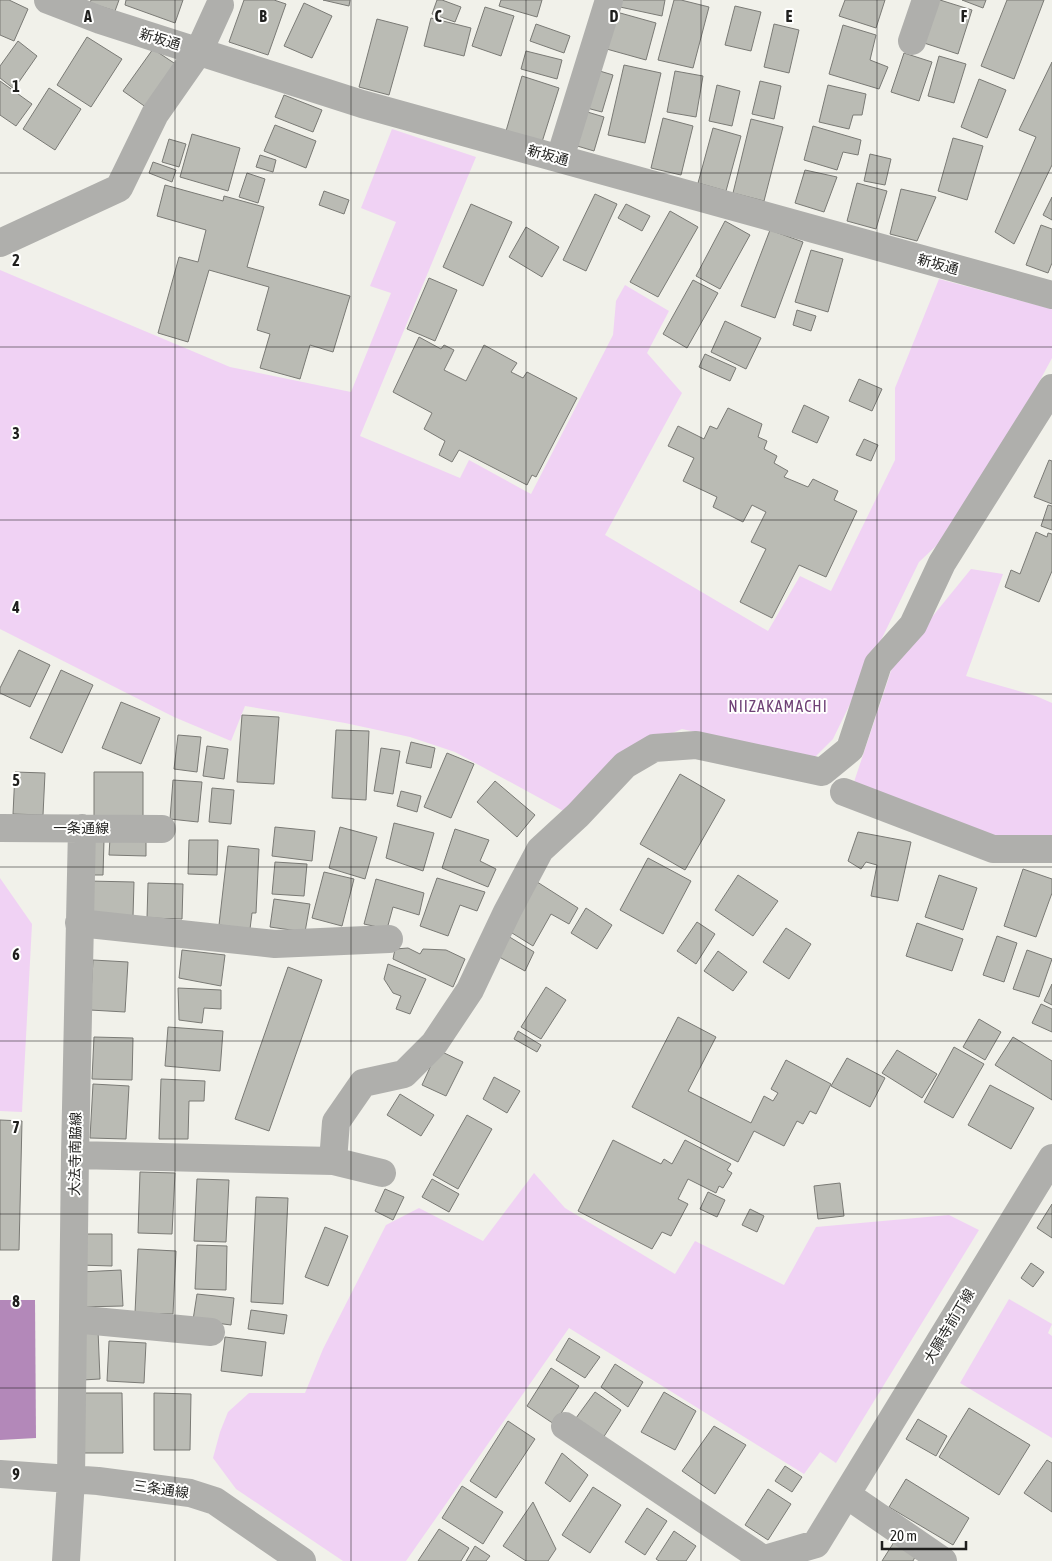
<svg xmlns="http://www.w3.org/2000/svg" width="1052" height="1561" font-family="'Asap Condensed','Noto Sans JP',sans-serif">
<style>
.green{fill:#f0d2f4}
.water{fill:#b388b9}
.building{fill:#babbb4;stroke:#7a7a75}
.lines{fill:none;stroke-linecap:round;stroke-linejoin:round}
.minor{stroke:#afafac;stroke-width:28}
.grid{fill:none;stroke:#1f1f1d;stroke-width:1;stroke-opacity:0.55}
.labels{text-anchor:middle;stroke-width:4;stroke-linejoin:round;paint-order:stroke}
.street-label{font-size:14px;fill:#1f1f1d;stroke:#fffffe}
.quarter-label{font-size:16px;letter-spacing:1px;fill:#6f4176;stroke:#fffffe}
.grid-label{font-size:16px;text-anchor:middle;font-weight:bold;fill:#1f1f1d;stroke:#fffffe;stroke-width:4;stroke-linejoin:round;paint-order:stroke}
</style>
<rect width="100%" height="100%" fill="#f1f1ea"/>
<path class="green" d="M392,129L476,157L360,436L460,478L469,460L531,494L613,335L616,301L625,285L669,311L647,353L682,393L605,535L768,631L800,576L831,591L895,460V388L939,279L1052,309V358L966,518L919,562L833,739L814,758L682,729L631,750L567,813L455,752L410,737L345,723L245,706L231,741L174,717L0,629V270L230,367L351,392L391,293L370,286L396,222L361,208Z
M971,569L1003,574L966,676L1036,696L1052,703V841L1001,840L852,788L893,665Z
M0,878L32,924L22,1112L0,1111Z
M534,1173L565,1208L675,1274L695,1241L784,1285L816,1227L949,1215L979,1230L836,1463L820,1452L804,1474L569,1328L406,1561H343L236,1489L213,1458L220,1432L228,1412L249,1393H305L323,1349L386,1225L419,1208L483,1241Z
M1009,1299L1052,1324L1048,1333L1052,1336V1438L960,1383Z"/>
<path class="water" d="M0,1300H35L36,1438L0,1440Z"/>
<path class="building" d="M0,0H9L28,9L14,41L0,35Z
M91,0H119L115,11L90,3Z
M126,0H183L175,23L125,5Z
M244,0H274L286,4L268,55L229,42Z
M323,0H350L349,6Z
M437,0H442L461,7L455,22L432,14Z
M501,0H542L537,17L499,6Z
M622,0H665L662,16L620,7Z
M674,0H681L709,7L693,68L658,60Z
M845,0H885L876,28L839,16Z
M934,0H940L972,10L958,54L921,42Z
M962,0H986L983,8Z
M1007,0H1044L1014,79L981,66Z
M304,3L332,16L312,58L284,46Z
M735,6L761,12L751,51L725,45Z
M485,7L514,16L501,56L472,46Z
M613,11L656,23L646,60L603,48Z
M431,18L471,28L464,56L424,46Z
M377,19L408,27L389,95L359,87Z
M536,24L570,36L564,53L530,41Z
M774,24L799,30L789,73L764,67Z
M843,25L876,35L870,60L888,67L879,89L829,74Z
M87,37L122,59L91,107L57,85Z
M18,41L37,56L14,89L0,78V66Z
M153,49L180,67L150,110L123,91Z
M526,51L562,60L557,79L521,69Z
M904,53L932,62L919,101L891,92Z
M939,56L966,64L954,103L928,96Z
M1052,62V165L1014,244L995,232L1036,137L1019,130Z
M624,65L661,73L645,143L608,135Z
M593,69L613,75L602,112L583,107Z
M675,71L703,76L696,117L667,112Z
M522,76L559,88L542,142L506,131Z
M979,79L1006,90L987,138L961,127Z
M0,81L32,104L16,126L0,115Z
M760,81L781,86L774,119L752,114Z
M717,85L740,91L732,126L709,121Z
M828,85L866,94L862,115H853L849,129L819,122Z
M49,88L81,109L55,150L23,129Z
M284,95L322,110L313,132L275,117Z
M584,111L604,117L594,151L574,145Z
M663,118L693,126L681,175L651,168Z
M751,119L783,127L764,201L733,193Z
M275,125L316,141L306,168L264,151Z
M813,126L861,140L858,155L843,152L837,170L804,160Z
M713,128L741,136L726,191L698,183Z
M192,134L240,148L228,191L180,177Z
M953,138L983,146L967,200L938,191Z
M169,139L186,144L179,167L162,162Z
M870,154L891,159L885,185L864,181Z
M260,155L276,160L273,172L256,167Z
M153,162L176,170L172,182L149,173Z
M805,170L837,177L824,212L795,203Z
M247,173L265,179L258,203L239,197Z
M857,183L887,191L876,229L847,221Z
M165,185L223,201L224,196L264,207L247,267L350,296L333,352L310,345L300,379L260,368L270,334L257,330L269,287L209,270L188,342L158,333L179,257L198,262L206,230L157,216Z
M901,189L936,197L917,241L890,234Z
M324,191L349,200L344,214L319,205Z
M595,194L617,204L586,271L563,260Z
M1052,197V220L1043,215Z
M471,204L512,222L483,286L443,267Z
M626,204L650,216L642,231L618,218Z
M670,211L698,227L658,297L630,282Z
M725,221L750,235L720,289L696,276Z
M1041,225L1052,229V263L1048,273L1026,265Z
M526,227L559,247L542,277L509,257Z
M770,230L803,242L775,318L741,306Z
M811,250L843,259L828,312L795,302Z
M429,278L457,290L435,341L407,329Z
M693,280L718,293L687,348L663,334Z
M797,310L816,316L811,331L793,325Z
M725,321L761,338L746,369L711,352Z
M419,337L441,349L444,345L454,350L444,370L466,381L484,345L517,363L511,372L523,378L527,372L577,398L536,477L532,475L527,485L459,450L452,462L439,455L445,441L424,429L432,413L393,392Z
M705,354L736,368L730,381L699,367Z
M859,379L882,389L872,411L849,401Z
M804,405L829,417L817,443L792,432Z
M728,408L762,424L758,437L767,441L764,449L777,456L774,463L788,471L784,477L808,487L813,479L838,491L834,500L857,511L826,577L799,565L772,618L740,602L766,549L751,542L766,512L752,505L743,522L713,507L717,497L683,481L694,458L668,446L678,426L704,439L710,426L717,429Z
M864,439L878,445L871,461L856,455Z
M1049,460L1052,461V504L1034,497Z
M1048,505L1052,506V530L1041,526Z
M1036,532L1047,537L1048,533L1052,534V571L1039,602L1005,587L1011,570L1020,574Z
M19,650L50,665L30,707L0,693V688Z
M61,670L93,685L62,753L30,738Z
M121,702L160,718L141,764L102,748Z
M242,715L279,717L274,784L237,782Z
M336,730L369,731L366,800L332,798Z
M178,735L201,737L197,772L174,769Z
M411,742L435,748L431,768L406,763Z
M207,746L228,749L224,779L203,776Z
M381,748L400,751L393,794L374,791Z
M447,753L474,764L451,818L424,807Z
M15,772L45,773L43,815L13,814Z
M94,772H143V818H94Z
M680,774L725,800L685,870L640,844Z
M173,780L202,782L198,822L170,819Z
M495,781L535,815L517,837L477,802Z
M212,788L234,790L231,824L209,822Z
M401,791L421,796L417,812L397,806Z
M394,823L434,833L423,871L386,858Z
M275,827L315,831L312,861L272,856Z
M340,827L377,837L365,879L329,868Z
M455,829L489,840L480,861L496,869L488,887L442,868Z
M858,832L911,842L898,901L871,896L877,865L866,862L861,869L848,861Z
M110,838L146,839V856L109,855Z
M89,839L104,840L103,875H87Z
M189,840H218L217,875L188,874Z
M228,846L259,849L256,913H252L250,929L219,925Z
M648,858L691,881L663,934L620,910Z
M275,862L307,864L304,896L272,894Z
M1023,869L1052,879V893L1036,937L1004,926Z
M324,872L354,879L342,926L312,918Z
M738,875L778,901L753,936L715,910Z
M939,875L977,888L963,930L925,917Z
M437,878L485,892L477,911L460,905L448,936L420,926Z
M376,879L424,893L419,915L393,907L387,929L364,924Z
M534,880L578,908L569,924L551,914L533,946L504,928Z
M88,881L134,882L133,916L86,915Z
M148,883L183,884L182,919L147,918Z
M274,899L310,904L305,932L270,927Z
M586,908L612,925L597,949L571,933Z
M697,922L715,934L696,964L677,951Z
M917,923L963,939L952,971L906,956Z
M786,928L811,944L789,979L763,962Z
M503,933L534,952L525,971L492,953Z
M997,936L1017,943L1004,982L983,975Z
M408,948L420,954L423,949L446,950L465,959L453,987L393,959L395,949Z
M182,950L225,955L221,986L179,978Z
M1027,950L1052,959L1039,997L1013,989Z
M718,951L747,972L733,991L704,971Z
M93,960L128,962L125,1012L90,1010Z
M388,964L426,979L410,1014L396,1009L401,996L393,993L384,979Z
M288,967L322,980L269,1131L235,1119Z
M1052,984V1005L1044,1001Z
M546,987L566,1000L541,1039L521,1027Z
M178,988L221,990V1009L204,1008L202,1023L179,1020Z
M1041,1004L1052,1009V1032L1032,1023Z
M678,1017L716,1037L688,1091L751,1123L764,1096L773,1101L778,1093L771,1089L786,1060L831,1084L816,1114L810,1111L803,1124L797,1121L784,1146L754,1131L738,1162L632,1107Z
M979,1019L1001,1032L985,1060L963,1047Z
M168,1027L223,1031L220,1071L165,1066Z
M518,1031L541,1045L537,1052L514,1039Z
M94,1037L133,1038L132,1080L92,1079Z
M1013,1037L1052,1061V1100L995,1065Z
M954,1047L984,1064L953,1118L924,1102Z
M438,1050L463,1062L446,1096L422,1085Z
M897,1050L937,1074L922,1098L882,1073Z
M847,1058L885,1078L870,1107L831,1086Z
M494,1077L520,1091L507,1113L483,1099Z
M161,1079L205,1081L204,1101H189L188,1139H159Z
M93,1084L129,1086L126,1139L90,1138Z
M990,1085L1034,1108L1011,1149L968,1125Z
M400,1094L434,1115L421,1136L387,1115Z
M467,1115L492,1129L458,1189L433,1175Z
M0,1120L22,1121L19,1250H0Z
M613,1140L661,1164L664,1159L672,1164L685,1140L731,1164L727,1170L732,1173L723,1188L719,1186L716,1193L688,1179L678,1199L688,1204L671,1236L662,1232L652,1249L578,1211Z
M140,1172L175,1173L172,1234L138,1233Z
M197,1179L229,1180L226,1242L194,1241Z
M432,1179L459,1194L449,1212L422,1197Z
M840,1183L844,1216L818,1219L814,1186Z
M385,1189L404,1197L393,1220L375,1211Z
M708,1192L725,1200L717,1217L700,1209Z
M256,1197L288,1198L283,1304L251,1302Z
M1052,1204V1238L1037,1228Z
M750,1209L764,1216L757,1232L742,1225Z
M325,1227L348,1236L328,1286L305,1277Z
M81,1234H112V1266L80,1265Z
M197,1245L227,1246L226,1290L195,1289Z
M138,1249L176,1251L173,1314L135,1313Z
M1031,1263L1044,1272L1033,1287L1021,1278Z
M121,1270L123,1306L81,1307L80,1272Z
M197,1294L234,1298L231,1325L193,1320Z
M251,1310L287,1315L284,1334L248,1329Z
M98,1330L100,1379L82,1380L80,1331Z
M225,1337L266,1342L262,1376L221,1371Z
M569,1338L600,1357L585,1378L556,1360Z
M109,1341L146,1343L144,1383L107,1381Z
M615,1364L643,1382L628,1407L601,1387Z
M551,1368L579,1386L554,1424L527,1406Z
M595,1392L621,1410L603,1438L576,1418Z
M664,1392L696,1411L675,1450L641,1432Z
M84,1393H122L123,1453H84Z
M154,1393L191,1394L190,1450H154Z
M969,1408L1030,1445L999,1495L939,1457Z
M918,1419L947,1436L936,1456L906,1439Z
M508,1421L535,1439L496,1498L470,1481Z
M714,1426L746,1445L715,1494L682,1471Z
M562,1453L588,1475L570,1502L545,1483Z
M1047,1460L1052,1463V1512L1024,1493Z
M785,1466L802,1477L792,1492L775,1481Z
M906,1479L969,1518L953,1545L889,1507Z
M462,1486L503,1512L483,1544L442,1518Z
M593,1487L621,1505L590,1553L562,1535Z
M768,1489L791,1504L768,1540L745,1525Z
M533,1502L556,1549L548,1561H526L503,1546Z
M647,1508L667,1521L645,1555L625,1542Z
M439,1529L469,1548L461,1561H418Z
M674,1531L696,1546L686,1561H659L656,1559Z
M894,1542L916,1555L913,1561H882Z
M475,1546L490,1556L486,1561H466Z"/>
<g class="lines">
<path class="minor" d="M48,0L100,20L362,104L1052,295
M912,41L926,0
M560,158L609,0
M0,243L119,188L155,114L199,51L220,5
M844,792L993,849H1052
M0,828L162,829
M79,923L275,944L389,939
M75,1155L333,1161L382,1173
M333,1161L336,1122L363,1083L404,1074L434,1044L470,990L507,912L540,850L578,815L625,765L654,748L696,745L822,772L850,749L878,664L913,625L942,563L1052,388
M73,1319L211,1332
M565,1426L763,1559
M0,1474L98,1481L190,1493L215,1501L302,1561
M847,1495L943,1561
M66,1561L71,1479L75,1155L82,828
M758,1561L816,1544L1052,1158"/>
</g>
<path class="grid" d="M175,0V1561M351,0V1561M526,0V1561M701,0V1561M877,0V1561M0,173H1052M0,347H1052M0,520H1052M0,694H1052M0,867H1052M0,1041H1052M0,1214H1052M0,1388H1052"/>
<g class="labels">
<g class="street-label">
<text transform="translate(160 39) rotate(17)" y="5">新坂通</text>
<text transform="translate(548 155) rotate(15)" y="5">新坂通</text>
<text transform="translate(938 264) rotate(15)" y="5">新坂通</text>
<text x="81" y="833">一条通線</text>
<text transform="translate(75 1154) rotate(-89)" y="5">大法寺南脇線</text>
<text transform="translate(949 1326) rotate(-59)" y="5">大願寺前丁線</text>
<text transform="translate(161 1489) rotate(8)" y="5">三条通線</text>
</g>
<g class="quarter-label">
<text x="778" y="712">NIIZAKAMACHI</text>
</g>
</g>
<g class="grid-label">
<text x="88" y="22">A</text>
<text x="263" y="22">B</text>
<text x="438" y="22">C</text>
<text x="614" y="22">D</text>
<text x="789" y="22">E</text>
<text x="964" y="22">F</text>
<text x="16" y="92">1</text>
<text x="16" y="266">2</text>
<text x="16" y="439">3</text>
<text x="16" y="613">4</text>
<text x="16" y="786">5</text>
<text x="16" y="960">6</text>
<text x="16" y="1133">7</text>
<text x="16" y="1307">8</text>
<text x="16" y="1480">9</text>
</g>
<path d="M882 1541v8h84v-8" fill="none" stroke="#1f1f1d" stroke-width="2.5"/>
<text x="890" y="1541" font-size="15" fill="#1f1f1d" stroke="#fffffe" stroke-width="4" paint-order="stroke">20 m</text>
</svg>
